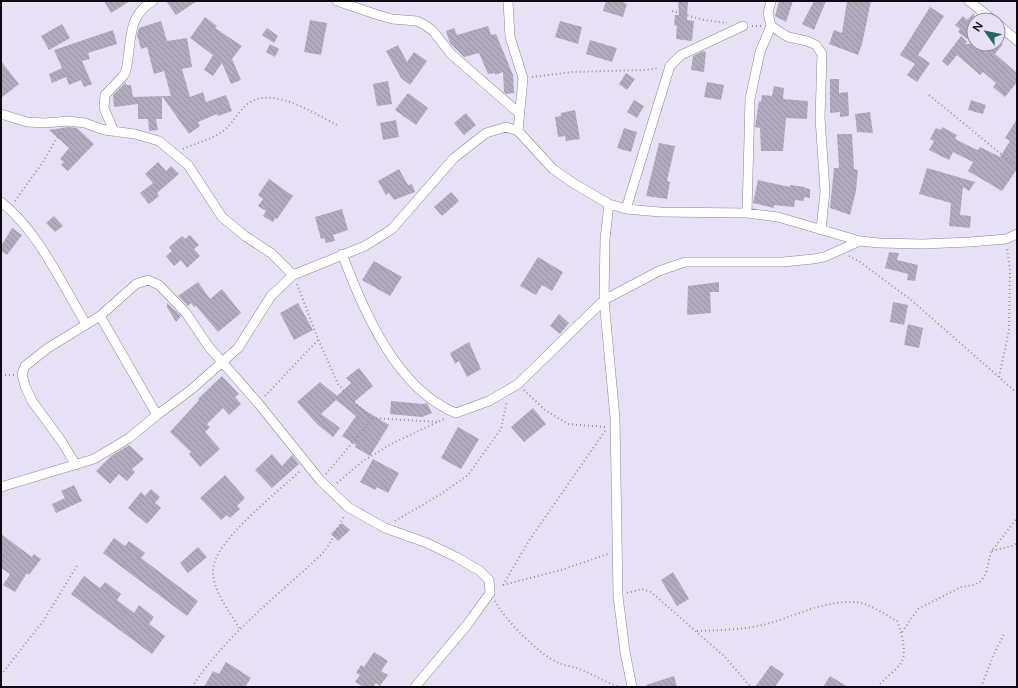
<svg xmlns="http://www.w3.org/2000/svg" width="1018" height="688" font-family="'Varela Round',sans-serif">
<style>
.building{fill:url(#building-back-hatch)}
.lines{fill:none;stroke-linecap:round;stroke-linejoin:round}
.minor-casing{stroke:#8b8598;stroke-width:10}
.path{stroke:#948f9e;stroke-width:2;stroke-dasharray:1 3;stroke-linecap:butt}
.minor{stroke:#fff;stroke-width:9}
</style>
<defs>
<pattern id="building-back-hatch" width="6" height="6" patternUnits="userSpaceOnUse"><rect width="6" height="6" fill="#b2abbe"/><path d="M-1 5l2 2M0 0l6 6M5-1l2 2" fill="none" stroke="#9892a2"/></pattern>
</defs>
<rect width="100%" height="100%" fill="#e8e1f6"/>
<path class="building" d="M104,1H130L111,13Z
M166,1H197L176,15Z
M606,1H625L624,3L627,4L623,17L603,11Z
M678,1H688L687,20L694,21L692,41L676,39L677,26L674,25L675,15H679Z
M779,1H793L786,22L775,16Z
M814,1H826L814,30L802,24Z
M847,1H871L862,44L858,55L829,44L834,30L842,33Z
M930,7L944,16L918,55L930,63L917,82L907,75L915,64L900,55Z
M974,13V31L967,39L958,32L960,29L955,25L963,16L967,20Z
M205,17L217,26L215,28L242,46L232,59L241,80L231,84L222,63L213,76L204,70L213,55L190,38Z
M310,20L327,23L321,55L304,52Z
M161,21L167,41L187,38L192,67L182,69L190,97L203,92L206,102L226,95L232,111L218,116L217,114L198,122L200,126L189,134L162,96H171L164,71L154,74L147,47L141,49L137,35L139,28Z
M560,21L582,27L578,44L555,37Z
M62,24L70,38L49,50L41,36Z
M488,26L491,35L496,34L513,75L514,93L506,94L504,92L503,72L495,75V73L488,74L479,53L464,57L450,43L446,31L454,28L457,35Z
M267,28L278,36L274,43L262,35Z
M113,30L117,44L88,53L90,59L82,61L92,84L84,87L81,80L69,85L66,77L52,83L49,74L62,68L54,50Z
M961,36L967,42L965,44H1003L995,54L1017,73V82L1005,97L993,87L996,83L983,72L980,75L957,55L948,66L942,61Z
M590,40L617,48L612,62L586,54Z
M270,44L279,49L275,57L266,52Z
M398,45L407,62L414,52L427,61L410,85L401,78L386,51Z
M703,51L706,52L704,72L691,70L693,56Z
M1,61L19,84L1,98Z
M626,73L635,79L627,90L619,84Z
M830,79H839V93L848,92L849,116L840,117V112L830,113Z
M388,81L392,104L377,106L373,84Z
M126,82V85H131L133,97L162,96V119H156L158,130L149,131L148,119H138V104L114,107L113,95Z
M707,82L724,85L721,100L704,97Z
M774,86L784,88L783,99L808,101L807,119L786,118L783,151H761L760,128L755,127L759,101L761,102L762,95L772,96Z
M408,93L428,108L416,125L395,110Z
M634,100L644,106L637,118L627,112Z
M971,100L986,105L983,114L968,110Z
M575,110L580,139L566,141L565,136L558,137L555,117L561,116V113Z
M870,112L873,133L857,132L855,114Z
M466,113L476,125L464,135L454,123Z
M1017,119V169L1002,191L968,171L973,162L953,152L949,160L929,150L934,141L930,139L936,128L941,130L942,127L957,135L955,139L971,147L978,150L980,147L1000,157L1010,141L1005,138Z
M396,120L399,137L383,140L380,123Z
M68,127L77,128L94,144L68,171L61,165L64,162L60,159L69,148L49,130Z
M624,128L637,132L631,152L617,148Z
M837,134H852L854,169L858,170L856,191L850,215L830,208L834,168H839Z
M659,143L675,146L667,181L670,182L667,199L646,196Z
M158,162L166,171L171,166L179,174L157,193L159,196L149,204L140,193L153,183L145,174Z
M927,168L975,182L969,191L963,187L960,215L971,216L970,228L949,226L951,203L919,194Z
M399,169L408,185L412,184L415,192L394,200L389,193L386,195L378,181Z
M269,179L293,196L277,219L275,218L273,222L263,216L266,211L258,206L263,199L258,195Z
M758,180L790,187V185L805,187V188L810,189V198L804,197V201L795,200L794,207L774,205V208L753,203Z
M451,192L459,201L442,216L434,207Z
M342,209L348,230L333,235L335,241L326,243L324,238L321,239L315,217Z
M54,216L63,226L55,232L46,223Z
M12,228L22,235L7,255L1,251V246Z
M190,235L199,245L194,249L200,256L187,268L181,260L174,266L166,256L172,251L169,247L182,236L185,239Z
M889,252L899,253L897,260L918,265L915,281L907,280L908,274L885,268Z
M538,257L563,272L552,291L542,285L536,295L520,286Z
M374,261L402,277L390,296L362,280Z
M198,282L210,299L222,289L241,313L218,332L196,306L194,307L191,303L188,306L178,296Z
M719,282V292H710L711,313L687,315L688,286Z
M893,302L908,305L904,325L890,322Z
M167,303L181,316L176,322L167,307Z
M298,303L313,330L294,340L280,313Z
M559,314L569,323L560,334L550,326Z
M908,324L923,328L919,348L904,345Z
M469,342L481,369L467,377L459,361L455,364L450,353Z
M359,368L373,386L354,402L366,411L389,425L370,456L355,447L356,445L342,436L356,416L336,400L321,414L340,428L333,437L318,425L297,402L320,382L337,396L351,383L346,378Z
M222,376L239,394L235,397L241,404L229,415L223,408L207,424L210,427L205,432L220,449L200,467L189,454L191,452L170,432L199,400L198,399Z
M391,401L423,404L427,403L432,413L422,417L390,414Z
M533,408L546,424L524,442L511,427Z
M458,427L479,439L461,469L441,458Z
M129,445L144,459L132,469L135,472L127,481L119,474L110,484L96,471L111,456Z
M272,454L282,466L292,455L299,464L272,488L255,470Z
M373,459L399,473L388,493L377,487L375,490L360,482Z
M225,475L245,498L237,506L240,509L230,518L227,515L221,520L200,498Z
M74,485L82,501L56,513L52,504L65,498L61,491Z
M151,489L160,497L155,503L161,508L147,524L128,508L141,492L145,496Z
M342,523L350,530L338,541L331,534Z
M1,534L32,557L34,554L41,559L29,575L27,573L15,592L3,585L10,574L1,568Z
M114,538L125,546L129,541L145,553L141,558L198,601L187,616L103,553Z
M198,547L207,557L188,573L180,563Z
M673,572L689,599L677,606L661,580Z
M84,576L100,588L105,582L121,594L117,600L134,613L139,605L154,617L149,624L165,636L152,654L71,594Z
M374,652L388,661L381,671L388,675L380,686L376,683L373,687H364L355,682L360,675L356,673L361,665L364,667Z
M226,662L251,678L245,687H204L213,671L219,674Z
M771,665L784,674L775,687H755Z
M674,676L677,687H647L646,685Z
M830,676L848,687H823Z"/>
<g class="lines">
<g class="minor-casing">
<path id="minor" d="M337,1L375,14L392,19L417,21L425,25L433,31L451,54L519,113
M508,1L510,37L523,78L518,131
M771,1L768,13L771,26L788,37L807,41L816,45L822,54L820,118L825,191L821,230
M969,1L993,20
M998,24L1017,41
M1,114L27,122L45,123L68,121L85,123L104,130L135,134L159,141L188,165L222,217L245,236L271,253L293,275
M114,132L104,108L105,95L124,75L126,70C132,44 126,16 153,1
M1,202C37,229 63,286 86,324
M609,204L605,239L604,300L615,418L618,596L625,652L632,687
M626,209L670,66L681,55L743,26
M747,213L750,99L760,52L771,26
M342,254C363,310 397,390 456,413L489,401L518,384L604,300L659,271L685,262H783L813,259L824,257L860,241
M100,316L157,415
M76,465L62,442L32,401L25,386L22,374L25,366L48,348L100,316L136,284L148,280L159,285L186,313L209,347L258,403L320,480L348,507L385,528L427,543L456,557L480,571L489,580L490,593L485,600L467,625L415,687
M1,487L94,459L129,438L157,415L192,389L238,348L271,296L293,275L365,246L392,229L454,158L486,133L506,127L518,131L553,169L573,183L609,204L626,209L660,212L747,213L778,217L860,241L879,243L923,244L970,242L1006,239L1017,234"/>
</g>
<path class="path" d="M672,11L704,20L727,23
M752,26H761
M532,77L572,72L646,70L659,68
M929,95L1017,167
M183,149C196,143 210,140 222,132C233,124 238,111 249,103C273,86 315,114 337,125
M15,201L43,162L61,131
M849,256L860,262L910,299L1017,393
M297,284L318,339L338,384L356,404L373,418L439,422
M1,375H14
M999,377L1009,330L1010,270L1007,248
M524,390L545,410L568,424L605,427
M265,396L318,340
M326,474L373,418
M337,483L363,461L393,443L446,418
M395,521L441,494L468,475L501,429L507,401
M992,551L1012,546L1017,543
M503,585L530,539L605,431
M503,585L561,570L608,554
M627,593L642,589L651,592L724,656L751,687
M495,601C505,620 539,655 559,663C565,666 573,666 579,669C593,674 605,682 619,687
M239,628C230,612 212,590 213,570C214,541 278,492 300,471
M697,631C720,630 744,630 767,624C795,616 823,601 853,602C868,602 884,614 897,621C901,631 907,651 902,661C900,667 885,678 880,684L879,687
M902,632L918,609L961,587L974,585L981,581L986,573L991,552L1017,518
M1,675L44,620L78,564
M192,687C226,635 276,597 321,555L329,545L344,516
M981,687L994,654L1005,632"/>
<use href="#minor" class="minor"/>
</g>
<rect width="1018" height="688" fill="none" stroke="#0d0b11" stroke-width="4"/>
<g transform="translate(986 32) rotate(303)"><circle r="19" fill="#e8e1f6" stroke="#908b9a"/>
<path d="M0-3L7 15L0 10L-7 15Z" fill="#20695f"/>
<text y="-6" font-size="11" font-weight="bold" text-anchor="middle" fill="#0d0b11">N</text>
</g>
</svg>
